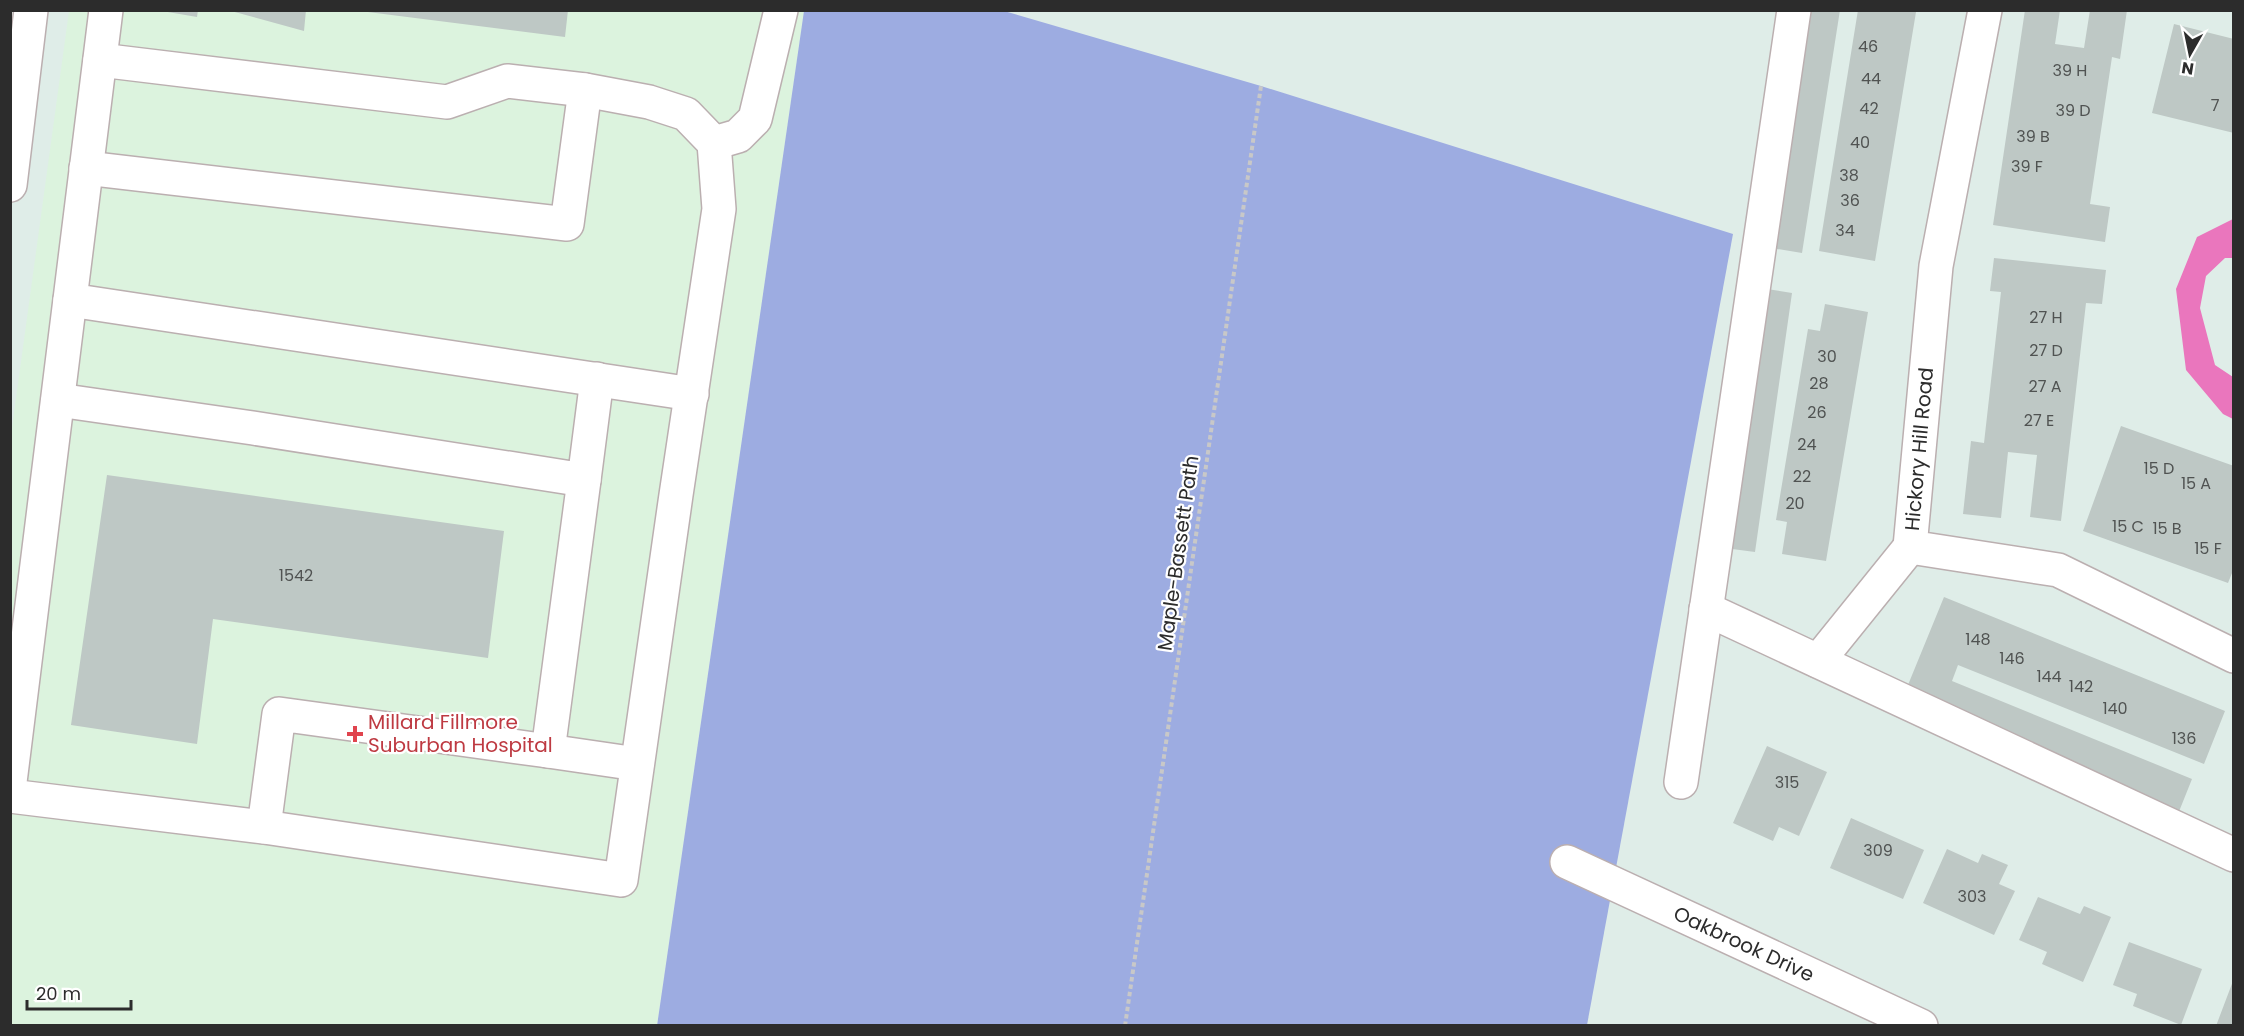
<svg xmlns="http://www.w3.org/2000/svg" width="2244" height="1036" font-family="Poppins,sans-serif">
<style>
.medical{fill:#dcf3de}
.green{fill:#9dace1}
.water{fill:#ea76bd}
.building{fill:#bec8c5}
.lines{fill:none;stroke-linecap:round;stroke-linejoin:round}
.minor-casing{stroke:#bbafb0;stroke-width:36}
.path{stroke:#c8c8c8;stroke-width:4;stroke-dasharray:4.5 3;stroke-linecap:butt}
.minor{stroke:#fff;stroke-width:33}
.health-dot{fill:#e0444e;stroke:#fff;stroke-width:2}
.labels{text-anchor:middle;stroke-width:4.5;stroke-linejoin:round;paint-order:stroke}
.number-label{font-size:16px;fill:#505352}
.street-label{font-size:20px;fill:#2c2c2c;stroke:#fff}
.health-label{font-size:20px;fill:#be3a42;stroke:#fff;text-anchor:start}
</style>
<rect width="100%" height="100%" fill="#dfede8"/>
<path class="medical" d="M69,11H804L657,1025L11,1026L10,442Z"/>
<path class="green" d="M804,11H1004L1261,86L1733,234L1587,1025L657,1026Z"/>
<path class="water" d="M2233,219V258H2225L2206,276L2200,308L2215,365L2233,377V419L2223,414L2186,370L2176,289L2197,237Z"/>
<path class="building" d="M156,10H198L197,17Z
M306,10L304,31L231,11V10Z
M352,10H568L565,37Z
M1802,10H1840L1802,253L1765,247Z
M1858,10L1916,12L1875,261L1819,251Z
M2025,10H2060L2055,44L2084,48L2090,10H2127L2120,59L2112,57L2090,204L2110,207L2105,242L1993,225Z
M2174,24L2234,39V133L2152,113Z
M1994,258L2106,270L2102,304L2086,303L2061,521L2030,517L2037,455L2008,452L2001,518L1963,514L1971,441L1984,443L2001,292L1990,291Z
M1754,287L1792,293L1755,552L1717,547Z
M1825,304L1868,312L1826,561L1782,554L1787,522L1776,520L1808,329L1820,331Z
M2121,426L2234,466V568L2228,583L2083,531Z
M107,475L504,531L488,658L213,619L197,744L71,725Z
M1944,597L2225,711L2204,764L1958,665L1952,681L2192,779L2178,814L1901,702Z
M1767,746L1827,772L1799,836L1779,827L1773,841L1733,823Z
M1851,818L1924,850L1903,899L1830,868Z
M1947,849L1978,863L1982,854L2008,865L1999,884L2015,891L1994,935L1923,903Z
M2038,897L2080,914L2084,906L2111,917L2083,982L2042,964L2047,952L2019,940Z
M2129,942L2202,969L2181,1025L2133,1006L2137,994L2113,985Z
M2233,981L2234,1026H2216Z"/>
<g class="lines">
<g class="minor-casing">
<g id="minor">
<path d="M1985,10L1936,266L1910,547L2058,570L2234,656"/>
<path d="M714,143L738,136L755,119L781,10"/>
<path d="M86,168L567,224L585,90"/>
<path d="M10,185L31,10"/>
<path d="M70,300L692,394"/>
<path d="M58,400L253,428L584,480L597,379"/>
<path d="M1706,609L2234,855"/>
<path d="M1818,661L1910,547"/>
<path d="M548,751L637,764"/>
<path d="M10,782L106,10"/>
<path d="M1681,782L1794,10"/>
<path d="M10,796L264,827L621,880L676,495L719,209L714,143L686,114L649,102L585,90L507,81L447,102L100,60"/>
<path d="M264,827L279,714L548,751L584,480"/>
<path id="s1" d="M1567,862L1921,1026"/>
</g>
</g>
<path class="path" d="M1125,1026L1261,86"/>
<use href="#minor" class="minor"/>
</g>
<path class="health-dot" d="M352 725h6v6h6v6h-6v6h-6v-6h-6v-6h6z"/>
<g class="labels">
<g class="number-label">
<text x="1868" y="52">46</text>
<text x="2070" y="76">39 H</text>
<text x="1871" y="84">44</text>
<text x="2215" y="111">7</text>
<text x="1869" y="114">42</text>
<text x="2073" y="116">39 D</text>
<text x="2033" y="142">39 B</text>
<text x="1860" y="148">40</text>
<text x="2027" y="172">39 F</text>
<text x="1849" y="181">38</text>
<text x="1850" y="206">36</text>
<text x="1845" y="236">34</text>
<text x="2046" y="323">27 H</text>
<text x="2046" y="356">27 D</text>
<text x="1827" y="362">30</text>
<text x="1819" y="389">28</text>
<text x="2045" y="392">27 A</text>
<text x="1817" y="418">26</text>
<text x="2039" y="426">27 E</text>
<text x="1807" y="450">24</text>
<text x="2159" y="474">15 D</text>
<text x="1802" y="482">22</text>
<text x="2196" y="489">15 A</text>
<text x="1795" y="509">20</text>
<text x="2128" y="532">15 C</text>
<text x="2167" y="534">15 B</text>
<text x="2208" y="554">15 F</text>
<text x="296" y="581">1542</text>
<text x="1978" y="645">148</text>
<text x="2012" y="664">146</text>
<text x="2049" y="682">144</text>
<text x="2081" y="692">142</text>
<text x="2115" y="714">140</text>
<text x="2184" y="744">136</text>
<text x="1787" y="788">315</text>
<text x="1878" y="856">309</text>
<text x="1972" y="902">303</text>
</g>
<g class="street-label">
<text transform="translate(1919 449) rotate(-85)" y="7">Hickory Hill Road</text>
<text transform="translate(1178 553) rotate(-82)" y="7">Maple-Bassett Path</text>
<text dy="7" stroke="none"><textPath href="#s1" startOffset="195">Oakbrook Drive</textPath></text>
</g>
<g class="health-label">
<text x="368" y="729">Millard Fillmore<tspan x="368" dy="23">Suburban Hospital</tspan></text>
</g>
</g>
<rect width="2244" height="1036" fill="none" stroke="#2c2c2c" stroke-width="24"/>
<g transform="translate(2190 54) rotate(189)" stroke="#ffffff" stroke-width="4.5" paint-order="stroke">
<path d="M0-4.5L10 22L0 15L-10 22Z" fill="#2c2c2c"/>
<text y="-9" font-size="16" font-weight="bold" text-anchor="middle" fill="#2c2c2c">N</text>
</g>
<path d="M27 1000v9h104v-9" fill="none" stroke="#2c2c2c" stroke-width="3"/>
<text x="36" y="1000" font-size="18" fill="#2c2c2c" stroke="#ffffff" stroke-width="4.5" paint-order="stroke">20 m</text>
</svg>
